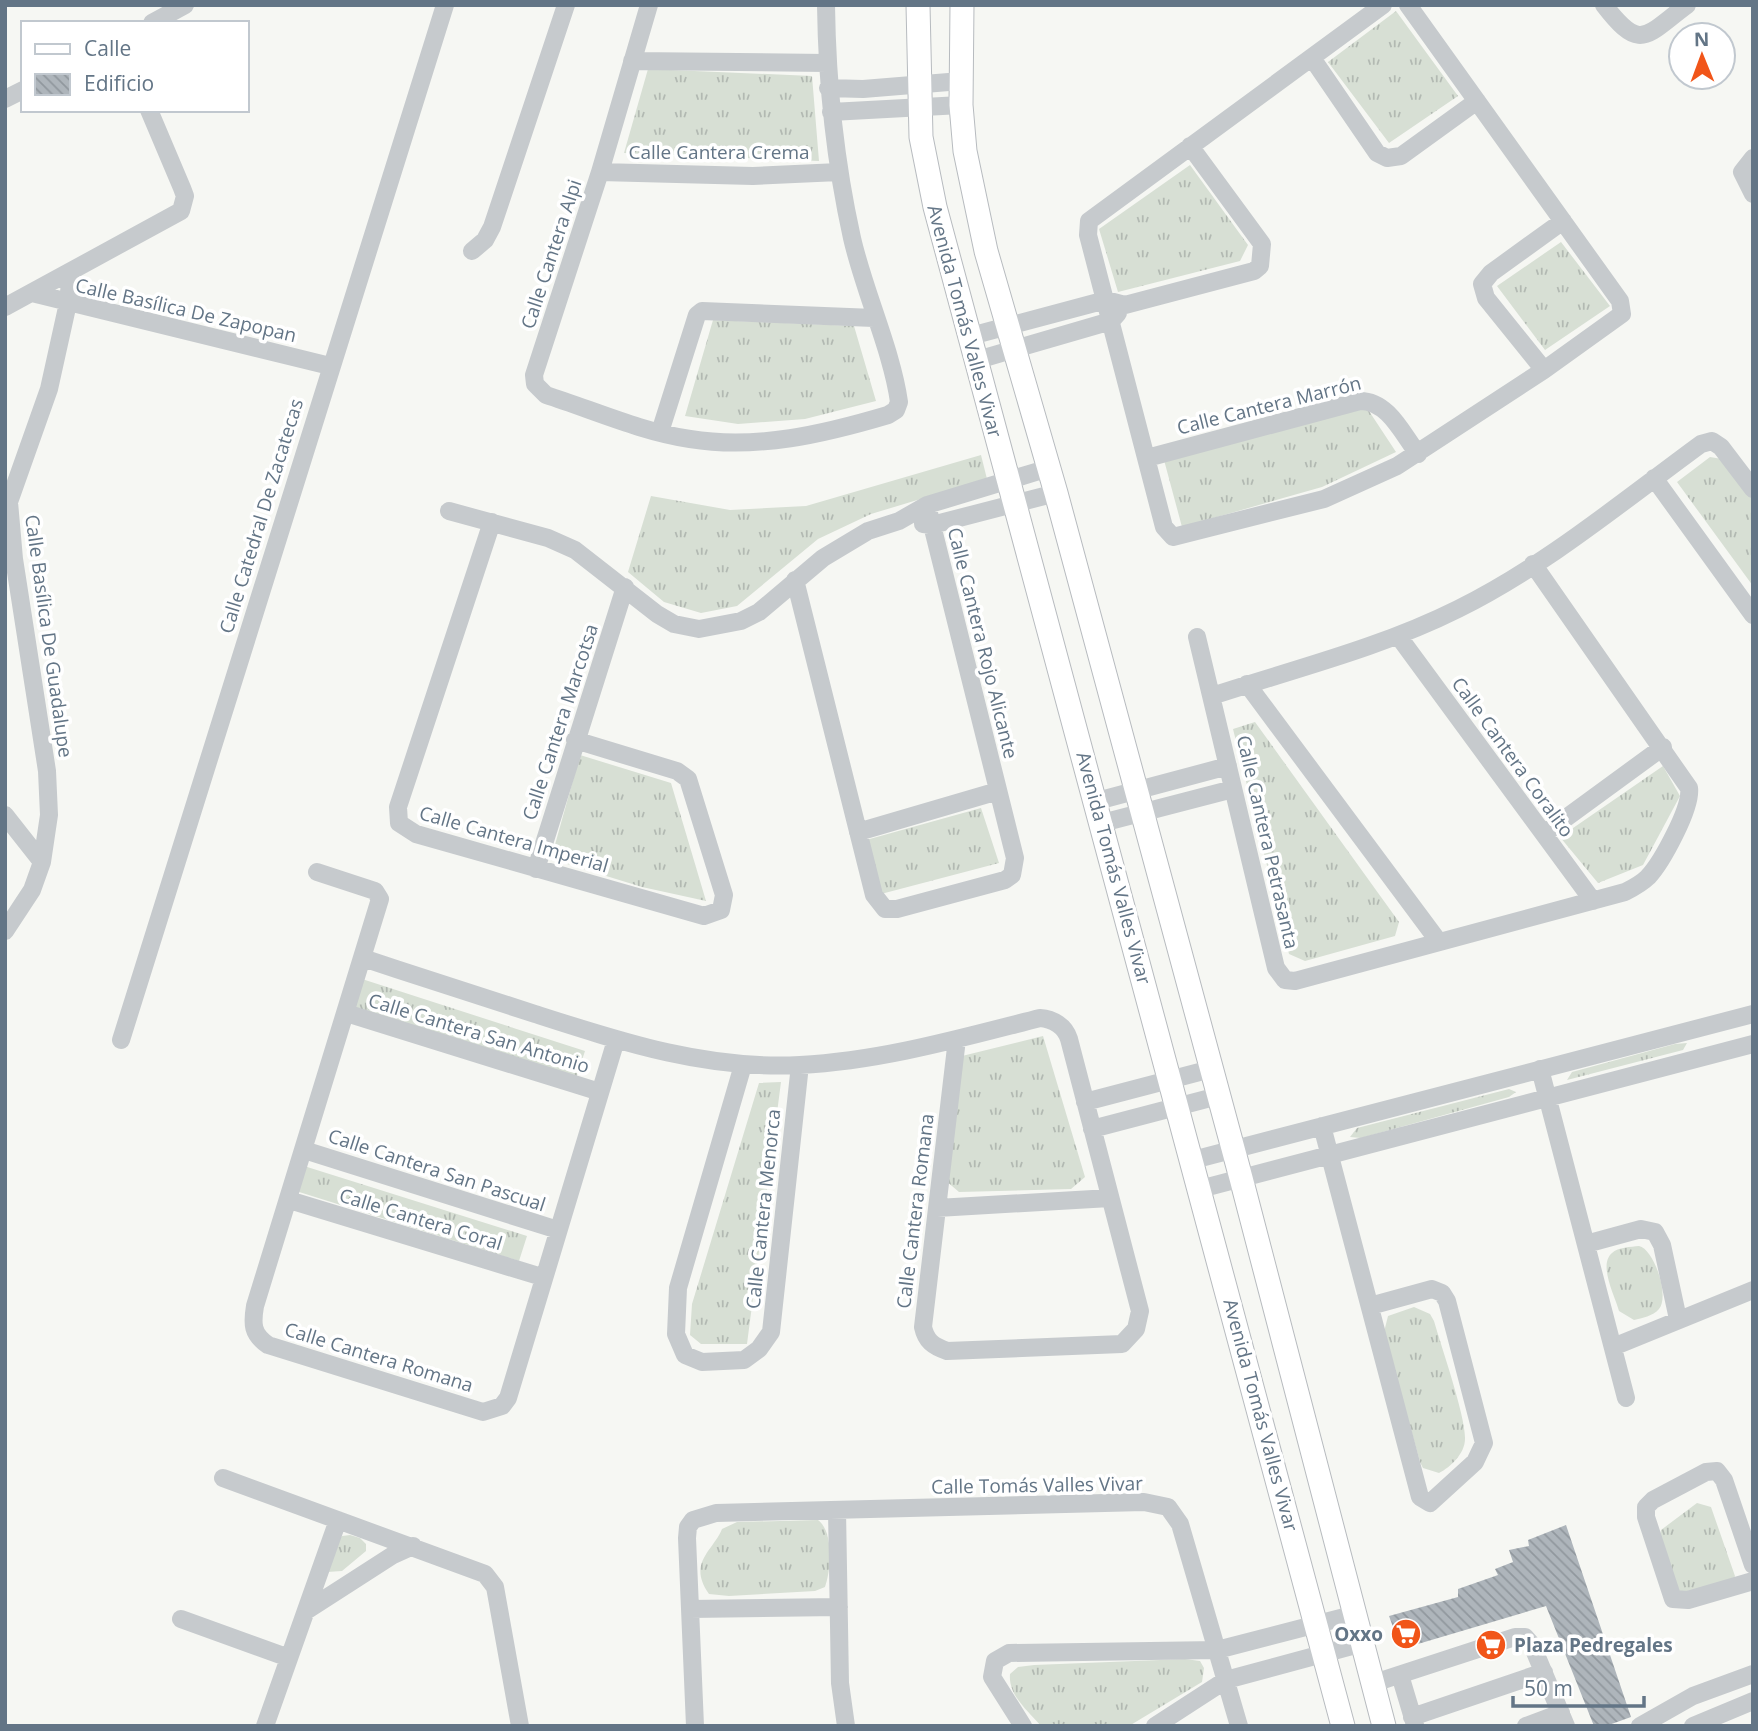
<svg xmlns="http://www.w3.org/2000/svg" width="1758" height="1731" font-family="'Open Sans',sans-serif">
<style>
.grass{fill:url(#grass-tufts)}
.building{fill:url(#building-back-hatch)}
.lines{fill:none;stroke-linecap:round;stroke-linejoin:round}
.major-casing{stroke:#b7bbbf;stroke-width:25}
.minor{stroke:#c6cacd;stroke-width:18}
.major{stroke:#fff;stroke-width:23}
.labels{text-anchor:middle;stroke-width:7;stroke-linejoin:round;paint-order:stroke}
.street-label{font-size:19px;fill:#637586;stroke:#fff}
.poi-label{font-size:19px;font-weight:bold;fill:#637586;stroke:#fff;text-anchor:end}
</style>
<defs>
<pattern id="grass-tufts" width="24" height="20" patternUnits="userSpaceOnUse" patternTransform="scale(1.75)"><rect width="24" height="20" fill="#d7dfd4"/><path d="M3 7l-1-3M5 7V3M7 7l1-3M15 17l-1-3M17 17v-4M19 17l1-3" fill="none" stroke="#b2b9b2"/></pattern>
<pattern id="building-back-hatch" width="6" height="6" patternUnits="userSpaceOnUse" patternTransform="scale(1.75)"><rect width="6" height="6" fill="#aeb5bb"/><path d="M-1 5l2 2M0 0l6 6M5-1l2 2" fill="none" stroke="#91989e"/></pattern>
</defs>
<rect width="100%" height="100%" fill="#f6f7f3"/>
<path class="grass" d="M1396,11L1458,96L1389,143L1328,62Z
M648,69L812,76L819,161L624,153Z
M1190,165L1248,245L1240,261L1118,292L1099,229Z
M1561,242L1610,306L1545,350L1497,286Z
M713,320L854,326L876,401L805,419L738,424L685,416Z
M1367,408L1396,452L1322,487L1182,527L1164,460Z
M981,455L987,479L871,514L818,539L737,606L701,613L664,602L628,572L651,496L730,510L806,506Z
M1710,457L1722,459L1753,500V586L1677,482Z
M1255,722L1399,922L1395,936L1305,961L1289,954L1233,729Z
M580,755L671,783L706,901L642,887L551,859Z
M1663,766L1680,796L1643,865L1598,883L1560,837Z
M981,808L999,863L881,894L866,840Z
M362,979L585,1051L576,1078L353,1007Z
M1043,1036L1085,1177L1071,1189L959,1192L945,1180L962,1056Z
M1687,1043L1683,1050L1567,1080L1572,1072L1675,1044Z
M781,1082L747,1344H701L690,1335L692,1304L759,1083Z
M1509,1089L1516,1092L1509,1097L1361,1138L1350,1137L1357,1128Z
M304,1166L527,1236L519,1261L296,1191Z
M1639,1246C1654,1249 1670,1296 1659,1309C1653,1316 1642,1318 1634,1320L1619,1311C1615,1296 1598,1265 1612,1253C1618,1247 1631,1247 1639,1246Z
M1414,1307L1430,1314L1434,1321C1441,1346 1466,1417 1465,1439C1465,1453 1451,1467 1439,1473L1423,1468L1420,1462L1384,1332L1388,1316Z
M1697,1503L1711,1507L1735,1576L1732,1584L1682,1598L1659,1540L1661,1530Z
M818,1520C834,1532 831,1570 825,1587L815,1591L729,1596L709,1594C687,1563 713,1551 722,1529L737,1522Z
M350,1535L360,1538L366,1544V1551L342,1571L327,1572L336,1542L342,1536Z
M1185,1659L1200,1661L1204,1668L1202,1682L1129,1726H1041C1028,1711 1008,1695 1010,1674L1018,1667L1034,1665Z"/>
<path class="building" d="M1566,1525L1631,1717L1606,1726H1594L1546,1606L1401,1649L1389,1616L1458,1597V1589L1498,1575L1495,1569L1513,1562L1509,1550L1529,1546L1528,1540Z"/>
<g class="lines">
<g class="major-casing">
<path id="major" d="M918,5L921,137L935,207L1343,1726
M962,5L961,105L965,151L986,251L1056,493L1241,1178L1384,1726"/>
</g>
<path class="minor" d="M649,5L600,172L534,375L535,384L546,395C593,410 642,432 690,439C757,450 824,434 888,415L896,410L899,402C892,351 864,291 852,238C835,161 827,84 826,5
M1383,5L1089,221L1088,235L1164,527L1173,537L1324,499L1397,466L1544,370L1622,314L1620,301L1408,5
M1604,5C1641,53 1645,36 1687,5
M152,23L185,5
M1312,58L1377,153L1387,158L1401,156L1477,101
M632,61L827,63
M828,88L863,89L961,81
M5,99L23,90
M831,112L961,105
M1753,158L1742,172L1753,194
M600,172L753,176L839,172
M472,251L485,240L492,227L566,5
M32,293L330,366
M5,307L181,211L185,196L182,188L149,110
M967,337L1106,300L1125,305L1254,271L1260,266L1262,244L1190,146
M974,361L1111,321L1118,313
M1544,370L1486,298L1482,284L1491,273L1563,221
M660,432L697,315L702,311L874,318
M1147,458L1360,401C1388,401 1402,433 1418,454
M1654,478L1753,615
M449,511L548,538L575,550L657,614L674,624L699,629L741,621L759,612L823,558L868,531L899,521L927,505L1049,468
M492,522L398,807L399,823L416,834L704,916L721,910L724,895L688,779L677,771L575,740
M923,524L932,525L1056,493
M795,580L874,895L885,909H897L1005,880L1012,875L1015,858L927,505
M1197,637L1276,968L1285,980L1295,981L1625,892C1633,888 1641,884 1648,877C1662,862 1692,807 1689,788L1533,564
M1399,637L1593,901
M1247,684L1439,942
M1212,696C1294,669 1380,648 1458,609C1545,566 1623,501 1701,444L1712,441L1721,447L1753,489
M1097,801L1228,766
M5,815L42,862
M1102,823L1233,789
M858,832L998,791
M1544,834L1663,747
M536,869L625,587
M317,872L375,891L380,899L255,1306C252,1324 252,1334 268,1345L483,1412L502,1406L508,1398L616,1040
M5,931L32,890L42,862L49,815L47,771L14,559L9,502L49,389L68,303L71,272
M363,958C420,977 477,995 535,1014C622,1042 707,1070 800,1065C881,1061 961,1038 1040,1018C1053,1019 1065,1026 1069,1039L1140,1311L1136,1329L1122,1344L947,1351C933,1346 926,1341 923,1327L957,1039
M346,1013L600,1092
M121,1040L445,5
M743,1065L678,1288L676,1334L685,1355L702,1362L744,1360L759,1349L771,1332L800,1065
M1540,1069L1626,1398
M1085,1102L1211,1069
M1322,1126L1420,1497L1430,1503L1475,1462L1484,1443L1447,1301L1442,1293L1432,1289L1370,1306
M1092,1129L1218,1096
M304,1150L558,1230
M1193,1160L1753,1014
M1200,1189L1753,1044
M289,1200L542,1277
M937,1208L1110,1198
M1586,1244L1641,1229L1655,1232L1662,1245L1678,1319
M1613,1347L1753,1290
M223,1478L485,1574L495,1587L520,1726
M837,1510L840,1683L846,1726
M1753,1565L1724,1480L1717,1471L1706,1472L1653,1500L1646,1507V1517L1673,1599L1688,1600L1753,1581
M690,1609L839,1607
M306,1611L393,1555L413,1546
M181,1619L289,1658
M1400,1675L1415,1725
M1374,1683L1515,1637H1525L1532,1645L1566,1726
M1412,1717L1544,1672
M265,1726L338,1520
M695,1726L687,1538L688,1527L693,1520L716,1513L1144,1502L1168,1507L1180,1524L1239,1726
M1023,1726L992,1677L995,1661L1009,1653L1217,1650L1356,1614
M1155,1726L1226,1680L1363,1643
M1526,1726L1561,1713
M1640,1726L1693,1696L1753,1674
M1693,1726L1753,1701"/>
<use href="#major" class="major"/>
</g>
<defs>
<g id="supermarket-disc" transform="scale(1.575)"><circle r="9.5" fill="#f15519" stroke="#fff"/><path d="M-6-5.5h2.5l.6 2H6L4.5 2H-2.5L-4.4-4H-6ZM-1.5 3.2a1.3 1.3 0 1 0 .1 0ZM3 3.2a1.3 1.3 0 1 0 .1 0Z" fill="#fff"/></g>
</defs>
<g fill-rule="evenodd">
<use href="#supermarket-disc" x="1406" y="1634"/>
<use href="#supermarket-disc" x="1491" y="1645"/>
</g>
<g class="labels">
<g class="street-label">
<text x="719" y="159">Calle Cantera Crema</text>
<text transform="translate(551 254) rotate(-72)" y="7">Calle Cantera Alpi</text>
<text transform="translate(186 310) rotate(13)" y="7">Calle Basílica De Zapopan</text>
<text transform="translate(965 321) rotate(75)" y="7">Avenida Tomás Valles Vivar</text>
<text transform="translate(1269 405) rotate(-14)" y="7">Calle Cantera Marrón</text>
<text transform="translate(261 516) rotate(-73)" y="7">Calle Catedral De Zacatecas</text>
<text transform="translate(49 636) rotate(82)" y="7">Calle Basílica De Guadalupe</text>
<text transform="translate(983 643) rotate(76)" y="7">Calle Cantera Rojo Alicante</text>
<text transform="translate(560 722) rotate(-72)" y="7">Calle Cantera Marcotsa</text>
<text transform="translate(1513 757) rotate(54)" y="7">Calle Cantera Coralito</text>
<text transform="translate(514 839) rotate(16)" y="7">Calle Cantera Imperial</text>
<text transform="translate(1268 842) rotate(77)" y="7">Calle Cantera Petrasanta</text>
<text transform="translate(1114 868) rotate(75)" y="7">Avenida Tomás Valles Vivar</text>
<text transform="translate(479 1033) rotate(17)" y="7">Calle Cantera San Antonio</text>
<text transform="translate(437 1170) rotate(18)" y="7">Calle Cantera San Pascual</text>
<text transform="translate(763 1209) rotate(-84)" y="7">Calle Cantera Menorca</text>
<text transform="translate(915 1211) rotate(-83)" y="7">Calle Cantera Romana</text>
<text transform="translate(421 1219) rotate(17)" y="7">Calle Cantera Coral</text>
<text transform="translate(379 1357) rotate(17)" y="7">Calle Cantera Romana</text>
<text transform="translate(1261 1415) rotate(75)" y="7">Avenida Tomás Valles Vivar</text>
<text transform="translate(1037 1485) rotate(-1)" y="7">Calle Tomás Valles Vivar</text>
</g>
<g class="poi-label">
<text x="1383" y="1641">Oxxo</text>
<text x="1514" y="1652" text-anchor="start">Plaza Pedregales</text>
</g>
</g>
<rect width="1758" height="1731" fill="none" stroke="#637586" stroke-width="14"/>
<rect x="21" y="21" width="228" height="91" fill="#ffffff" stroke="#c1c8cf" stroke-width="2"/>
<rect x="35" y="44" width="35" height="10" fill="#ffffff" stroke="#c1c8cf" stroke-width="2"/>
<text x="84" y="56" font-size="21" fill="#637586">Calle</text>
<rect x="35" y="74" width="35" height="21" fill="url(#building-back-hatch)" stroke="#c1c8cf" stroke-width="2"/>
<text x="84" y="91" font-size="21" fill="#637586">Edificio</text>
<g transform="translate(1702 56) rotate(359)"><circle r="33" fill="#ffffff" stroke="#c1c8cf" stroke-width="2"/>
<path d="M0-5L12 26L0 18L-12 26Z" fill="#f15519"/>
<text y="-10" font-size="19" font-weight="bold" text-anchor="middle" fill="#637586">N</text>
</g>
<path d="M1513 1696v10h131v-10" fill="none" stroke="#637586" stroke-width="3.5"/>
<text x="1524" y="1696" font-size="21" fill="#637586" stroke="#ffffff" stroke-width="5" paint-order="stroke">50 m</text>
</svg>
